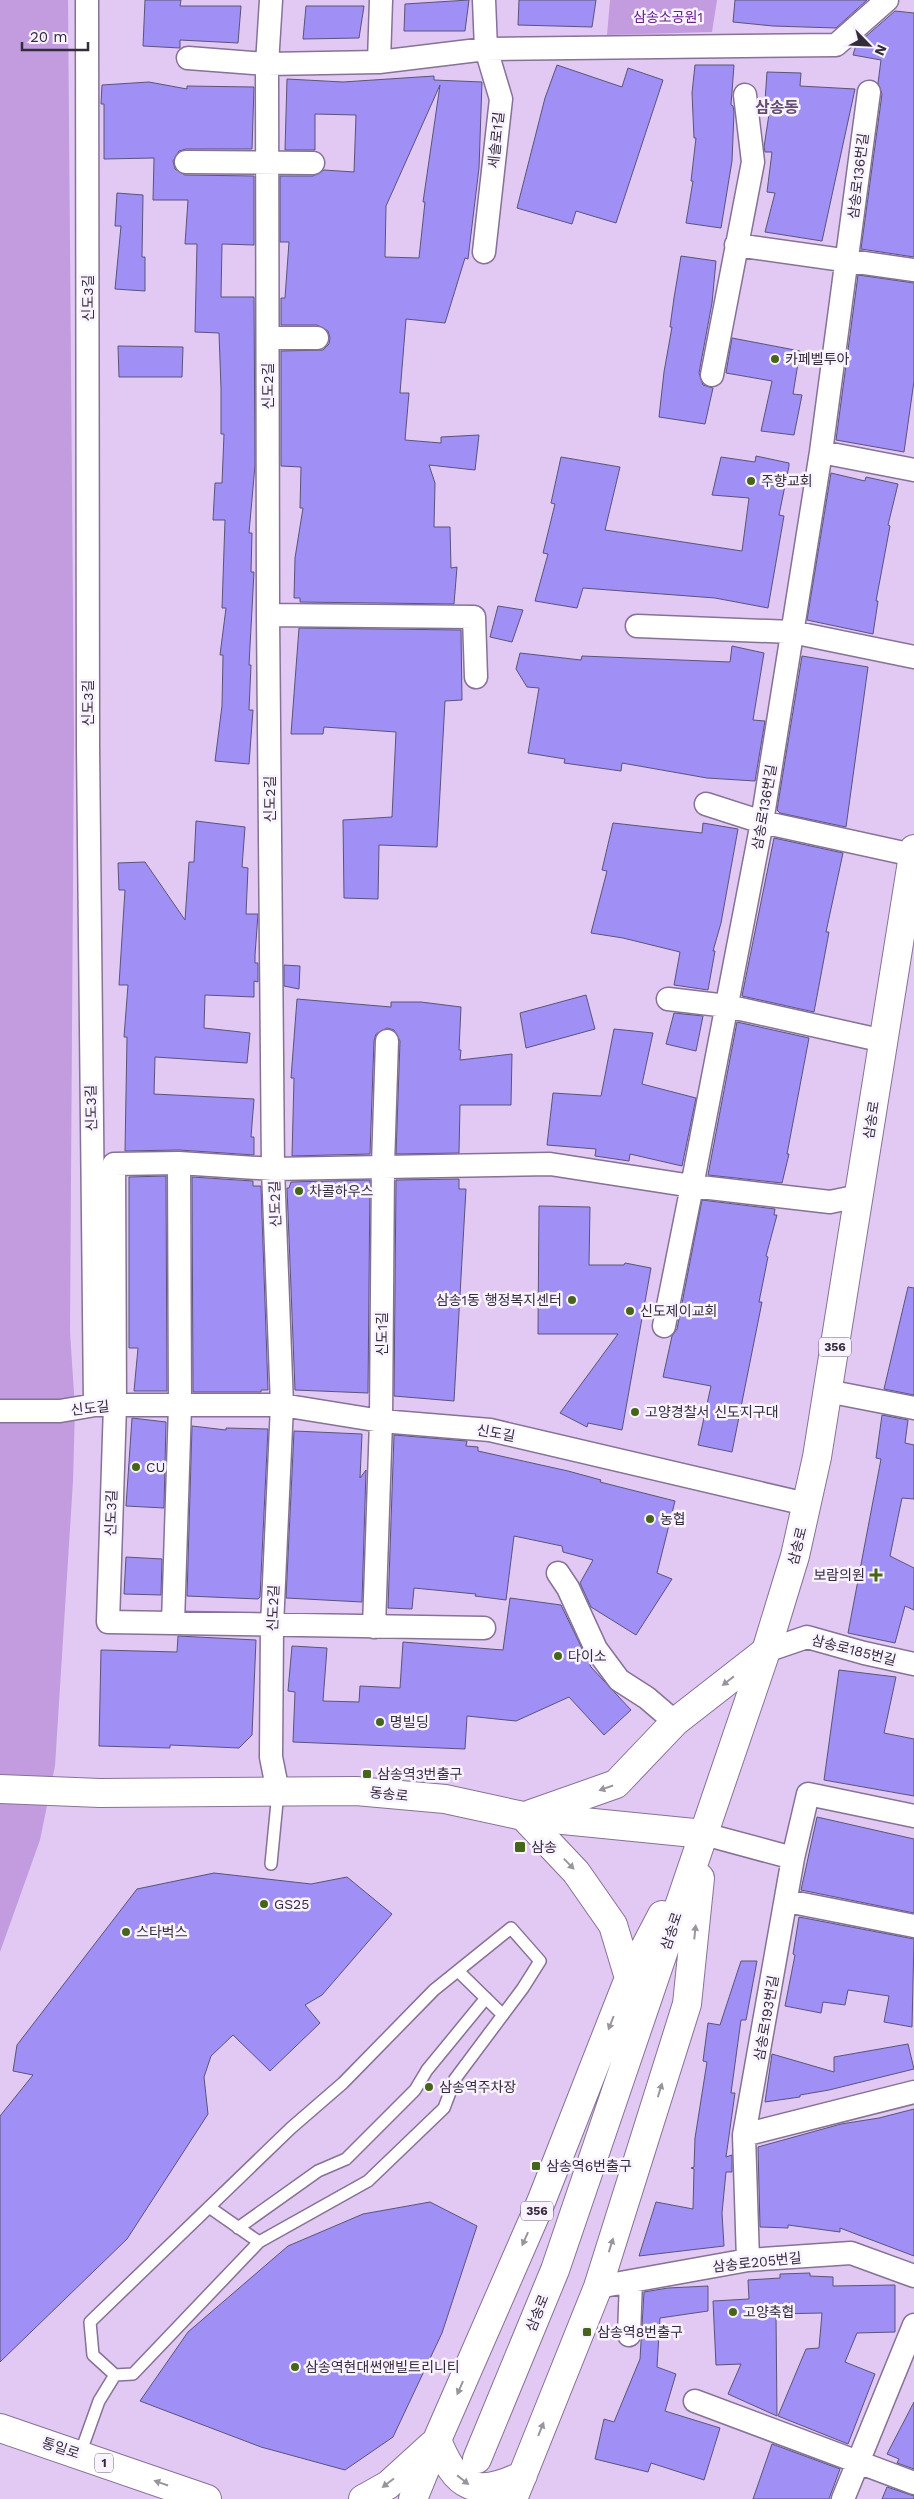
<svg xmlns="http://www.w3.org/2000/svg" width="914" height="2499" font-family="'Work Sans','Noto Sans KR',sans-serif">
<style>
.green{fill:#c29cdf}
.building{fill:#a08ff4;stroke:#59547b;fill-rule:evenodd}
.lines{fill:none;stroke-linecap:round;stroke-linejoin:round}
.lane-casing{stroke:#867197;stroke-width:14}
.street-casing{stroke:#867197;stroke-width:25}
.secondary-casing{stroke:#867197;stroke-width:30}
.primary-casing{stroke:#867197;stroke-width:30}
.lane{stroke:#fff;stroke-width:11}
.street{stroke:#fff;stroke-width:22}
.secondary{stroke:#fff;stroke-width:28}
.primary{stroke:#fff;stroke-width:28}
.oneway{fill:#9a959d}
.poi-dot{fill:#45651b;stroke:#f9f2ff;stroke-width:2}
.labels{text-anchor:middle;stroke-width:5;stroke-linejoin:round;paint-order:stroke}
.shield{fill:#f9f2ff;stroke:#6f6776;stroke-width:1}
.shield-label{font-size:12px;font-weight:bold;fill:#342b3b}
.park-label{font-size:14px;fill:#661e8e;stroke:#f9f2ff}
.street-label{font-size:14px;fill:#342b3b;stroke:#f9f2ff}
.poi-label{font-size:14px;fill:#342b3b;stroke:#f9f2ff;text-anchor:start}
.quarter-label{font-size:16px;font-weight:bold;fill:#634e72;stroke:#f9f2ff}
</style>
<rect width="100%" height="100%" fill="#e1c9f3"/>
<path class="green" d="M0,0H68L74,732L70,1332L75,1408L73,1481L55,1766L40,1840L0,1952Z
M610,0H717L712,32L607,35Z"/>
<path class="building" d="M145,0H181L180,6H241L238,43L180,40V48L143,46Z
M469,0L465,31H404L405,4Z
M519,0H596L592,27L518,25Z
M735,0H867L836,28L773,26L733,22Z
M306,6H364L359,38L303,39Z
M895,11L914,13V257L861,249L882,94L878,83L881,60L853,55L856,45Z
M557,65L622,87L628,68L663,80L616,223L576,211L572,224L517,208L545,98Z
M695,65H734L731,105L733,106L734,112L732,161L721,228L686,223L693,181H691L696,138H694L692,93Z
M767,72L801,73L800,86L855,89L822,241L765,232L775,193L767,192L772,152H765L764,147L771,101H765Z
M434,76V80L482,82L479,168L468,259L465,258L445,323L406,319L400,393H409L405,440L441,443V437L479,435L475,470L429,465L435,483L434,527H450L451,568L457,567L454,604L300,602V598H294L295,558L303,508H300L301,467L281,466V351L323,350L329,344L330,338L328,331L317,325H281V298H285L289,242H280V176H313L324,170L354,172L356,115L315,114V150H285L287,79L343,82ZM440,85L423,202H425L419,258L385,257L386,206Z
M149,82L187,89V86L254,87L252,149H186L179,151L173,161L175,169L185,175L254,176V245L222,244L221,297H254L255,465L249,533H252L251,572H254L249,665H251L249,710H253L249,764L215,761L222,706L223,655H220L226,608H222L225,520H213L215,483H222L224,434H221V388L219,333L195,332L197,244H185L188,200H153L154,158L104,159V104H101L102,85Z
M117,193L143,195L142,257H145V291L115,289L121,226H115Z
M681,256L716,261L712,303L699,373L703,385L713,388L705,424L659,417L664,372L672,327H670L674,298Z
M858,275L914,283V381L904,452L836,440Z
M732,338L800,351L793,394L802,395L794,435L761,431L772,381L726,373Z
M118,346L183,347L182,377H119Z
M756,456L789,463V466L779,515L784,516L768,608L715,598L583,588L577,608L535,601L548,554L543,553L555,504L551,503L561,457L620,467L605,530L742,551L749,498L712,495L721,457L755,462Z
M831,473L865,481L866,477L898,484L888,525L890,526L876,601H878L873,634L807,620Z
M498,606L523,610L512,642L490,637Z
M299,628L461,630L462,700L445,701L437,847L379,845L378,899L344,898L343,820L392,817L396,732L324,727L323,734H291Z
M732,646L764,653L753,720L765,721L755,781L707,778L622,763L621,771L564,763L565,759L528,753L539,688L527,687L516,669L520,653L581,660L582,656L730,662Z
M802,656L868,667L846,827L780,813L777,810Z
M196,821L245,827L242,867L248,868L246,914H258L255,955V963H258V982L254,981V997L205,995L204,1028L250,1033L247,1063L155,1057L154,1094L254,1099L251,1137H254V1155L179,1150L125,1151L127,1037H124L128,985H119L125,890H119L118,863L145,862L185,920L189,862H194Z
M613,823L702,833L703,823L738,829L721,923L713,951H715L708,990L674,985L680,952L623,938L591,933L607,871L602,870Z
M774,838L843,853L826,932H829L814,1012L742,996Z
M284,965L300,966L299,989L284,986Z
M586,995L595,1029L526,1048L520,1013Z
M297,999L391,1007V1002H421L461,1007L459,1050H461L460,1060L512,1054L511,1105H460L459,1153L396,1154L400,1041L394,1030L387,1028L376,1034L374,1041L370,1154L292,1156L294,1078H291Z
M674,1013L703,1016L696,1051L666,1044Z
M737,1022L809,1038L787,1154H789L782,1183L708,1175Z
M614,1029L653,1033L642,1084L696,1098L682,1166L630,1154L629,1161L595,1156L596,1149L547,1145L553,1093L601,1096Z
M166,1176L167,1391H134L138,1348H129V1177Z
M192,1177L253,1181V1186H261L268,1390H261V1392H193Z
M459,1179V1189H466L454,1401L394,1396L396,1180Z
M370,1180L368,1393L295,1390L287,1188H289L291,1182Z
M702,1200L775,1209L774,1215H777L766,1256L768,1257L759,1302H762L732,1452L698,1445L711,1386L663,1377L672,1336L677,1329Z
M539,1206L590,1207L589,1265H624L625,1263L651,1268L622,1430L588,1423L587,1427L560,1413L618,1334H538Z
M908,1287L914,1288V1395L884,1389Z
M882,1415L908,1420L905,1443L914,1445V1499L902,1498L890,1556L914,1568V1610L905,1606L895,1643L848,1633L881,1459L876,1458Z
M132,1418L166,1422L164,1508L126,1506Z
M192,1426L226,1430V1428L268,1429L260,1597L258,1599L187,1596Z
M294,1431L362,1434L360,1478L366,1470L362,1602L286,1598Z
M394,1435L467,1441L466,1446L478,1447V1451L568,1471L601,1480L600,1482L675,1501L657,1573L672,1579L636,1635L591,1607L580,1583L593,1560L563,1552L562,1546L514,1536L506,1600L475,1596L476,1594L414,1588L412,1609L388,1608Z
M126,1557L162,1559L161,1595L124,1594Z
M510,1598L561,1605L591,1667L631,1710L604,1735L569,1697L516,1721L467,1716L465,1749L293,1742L295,1692L288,1691L292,1646L327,1648L323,1701L359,1702L360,1686L400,1688L403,1642L503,1650Z
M178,1636L256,1640L252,1735L239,1748L170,1745V1748L99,1746L101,1650L177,1652Z
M839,1670L896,1677L884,1733L914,1739V1796L824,1780Z
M817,1817L914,1839V1913L801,1890Z
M214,1873L311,1884L347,1877L392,1914L322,1995L305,2005L320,2023L270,2071L233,2035L211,2056L204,2077L208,2114L127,2239L0,2362V2116L33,2075L13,2071L17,2045L137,1889Z
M799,1917L914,1939L912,2027L884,2022L889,1996L848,1990L845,2005L823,2002L821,2013L785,2006L795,1955L793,1954Z
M741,1961H757L746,2020H741L731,2093H735L726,2157L732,2155V2172H726L722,2213L724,2246L639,2256L656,2202L693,2209L694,2169L691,2168L694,2167L695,2138L707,2062L703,2061L708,2023L720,2025Z
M908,2044L914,2069L829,2090L800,2095V2097L765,2102L772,2054L834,2072V2057Z
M914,2109V2256L840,2228V2232L788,2225V2228L760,2227L758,2147L841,2124L879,2118Z
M430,2202L477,2226L442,2333L393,2437L345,2470L261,2447L140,2401L188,2332L288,2246L363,2214Z
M810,2273V2276L833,2277V2286L895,2285V2332L857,2333L845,2362L875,2374L848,2444L778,2416L806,2349L819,2348L822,2313L776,2314L777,2416L728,2394L741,2364L716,2365L713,2301L749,2299L748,2280L780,2278V2274Z
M708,2286V2311L660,2318L657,2367L676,2374L665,2411L720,2428L704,2480L651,2463L648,2472L595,2459L604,2419L614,2422L640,2359L644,2292L668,2288Z
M914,2402V2469L897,2463L899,2459L887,2454Z
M772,2444L840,2469L829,2499H753Z
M887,2487L914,2496V2499H882Z"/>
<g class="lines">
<g class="lane-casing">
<path id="lane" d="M271,1864L278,1792
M511,1928L540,1961L523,1988L455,2079L444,2108L368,2181L259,2242L133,2374L115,2375L93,2355L90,2322L291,2128L343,2083L434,1990Z
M458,1971L503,2015
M209,2207L259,2242
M238,2228L318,2171L346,2159L415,2090L427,2070L486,1998
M80,2454L99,2401L115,2375"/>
</g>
<g class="street-casing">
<path id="street" d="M87,0L88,746L95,1405
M271,0L267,64L268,615L273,1169L282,1405L272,1626L271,1757L278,1792
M188,58L267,64L379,62L486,49L836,45L887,0
M379,62L381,0
M186,162L313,163
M736,245L914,270
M484,252L501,99L486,49L484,0
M268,338H317
M712,375L753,162L745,95
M821,452L914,470
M268,615L474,617L476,677
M637,626L792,632L914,657
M706,804L762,822L913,855
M668,999L727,1006L884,1041
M859,1196L830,1202L692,1186L762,822L821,452L869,92
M827,1391L914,1408
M0,1411H60L95,1405H282L381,1421L490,1430L806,1504
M558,1573L568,1588L596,1649L619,1680L647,1698L675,1722
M173,1623L180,1406L179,1163
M374,1627L381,1421L383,1165L387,1041
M484,1628L108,1622L115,1405L114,1164L179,1163L273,1169L550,1164L692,1186L664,1326
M766,1651L807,1637L864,1653L914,1664
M704,1834L793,1858L744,2135L748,2260
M793,1858L808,1794L914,1816
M787,1901L914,1926
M744,2135L914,2092
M598,2287L748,2260L851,2253L914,2276
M629,2335L631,2281
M695,2401L914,2483
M843,2499L914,2325"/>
</g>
<g class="secondary-casing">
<path id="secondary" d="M0,1789L100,1793L356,1791L445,1799L523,1816L704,1834
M531,1814L616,1784L675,1722L766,1651"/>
</g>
<g class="primary-casing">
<path id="primary" d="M523,1816L576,1872L613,1925L629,1978
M0,2428L207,2499
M437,2440C456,2488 475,2499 523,2475
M477,2459L555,2270L766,1651L795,1556L817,1457L914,849
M363,2499L388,2485L432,2445
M413,2499L437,2440L541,2202L629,1978L662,1915
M513,2499L598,2287L687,2004L700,1878"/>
</g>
<use href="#lane" class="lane"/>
<use href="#street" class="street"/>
<use href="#secondary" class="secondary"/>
<use href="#primary" class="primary"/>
</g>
<defs><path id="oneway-solid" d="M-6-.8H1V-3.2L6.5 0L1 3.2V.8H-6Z" transform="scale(1.25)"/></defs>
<g class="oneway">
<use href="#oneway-solid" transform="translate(728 1681) rotate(142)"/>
<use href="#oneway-solid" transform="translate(606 1788) rotate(161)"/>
<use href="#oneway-solid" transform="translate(569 1864) rotate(46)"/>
<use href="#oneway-solid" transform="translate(695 1932) rotate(-84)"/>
<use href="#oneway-solid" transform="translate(611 2023) rotate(111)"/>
<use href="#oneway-solid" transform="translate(660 2090) rotate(-73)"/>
<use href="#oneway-solid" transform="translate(525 2239) rotate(114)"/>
<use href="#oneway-solid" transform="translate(611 2245) rotate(-73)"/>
<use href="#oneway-solid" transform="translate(460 2388) rotate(114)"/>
<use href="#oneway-solid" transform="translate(541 2429) rotate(-68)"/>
<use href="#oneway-solid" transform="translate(463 2480) rotate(38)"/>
<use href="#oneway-solid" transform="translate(161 2483) rotate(-161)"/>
<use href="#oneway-solid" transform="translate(388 2483) rotate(143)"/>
</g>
<g class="poi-dot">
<circle cx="775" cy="359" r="5"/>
<circle cx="751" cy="481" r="5"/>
<circle cx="299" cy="1191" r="5"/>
<circle cx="572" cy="1300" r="5"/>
<circle cx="630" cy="1311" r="5"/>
<circle cx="635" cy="1412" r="5"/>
<circle cx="136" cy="1467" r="5"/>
<circle cx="650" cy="1519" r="5"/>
<path d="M873.5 1567.5h5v5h5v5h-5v5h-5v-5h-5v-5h5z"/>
<circle cx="558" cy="1656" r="5"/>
<circle cx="380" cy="1722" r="5"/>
<rect x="362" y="1769" width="10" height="10" rx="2.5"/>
<rect x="514" y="1841" width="12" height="12" rx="2.5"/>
<circle cx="264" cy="1904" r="5"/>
<circle cx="126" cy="1932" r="5"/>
<circle cx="429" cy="2087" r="5"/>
<rect x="531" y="2161" width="10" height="10" rx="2.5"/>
<circle cx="733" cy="2312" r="5"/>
<rect x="582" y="2327" width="10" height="10" rx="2.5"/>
<circle cx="295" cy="2367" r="5"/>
</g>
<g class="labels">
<g class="shield">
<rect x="819" y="1337.5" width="32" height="19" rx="4"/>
<rect x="521" y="2201.5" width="32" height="19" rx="4"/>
<rect x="95" y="2453.5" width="18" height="19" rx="4"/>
</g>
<g class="shield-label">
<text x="835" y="1351">356</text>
<text x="537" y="2215">356</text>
<text x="104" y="2467">1</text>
</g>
<g class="park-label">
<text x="668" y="22">삼송소공원1</text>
</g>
<g class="street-label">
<text transform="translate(496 140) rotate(-84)" y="5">세솔로1길</text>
<text transform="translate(858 176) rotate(-83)" y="5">삼송로136번길</text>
<text transform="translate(88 298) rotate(-90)" y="5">신도3길</text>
<text transform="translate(268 386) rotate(-90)" y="5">신도2길</text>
<text transform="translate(88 703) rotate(-90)" y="5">신도3길</text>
<text transform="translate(270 799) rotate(-90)" y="5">신도2길</text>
<text transform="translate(764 807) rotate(-80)" y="5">삼송로136번길</text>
<text transform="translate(91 1108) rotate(-91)" y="5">신도3길</text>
<text transform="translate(871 1120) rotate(-81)" y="5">삼송로</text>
<text transform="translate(275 1204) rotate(-92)" y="5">신도2길</text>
<text transform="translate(382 1334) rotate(-90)" y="5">신도1길</text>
<text transform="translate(90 1408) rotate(-6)" y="5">신도길</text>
<text transform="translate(496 1433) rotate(10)" y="5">신도길</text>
<text transform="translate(111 1513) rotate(-88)" y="5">신도3길</text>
<text transform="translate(797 1546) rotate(-76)" y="5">삼송로</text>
<text transform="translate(273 1608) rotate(-88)" y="5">신도2길</text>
<text transform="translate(854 1650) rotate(14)" y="5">삼송로185번길</text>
<text transform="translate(389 1794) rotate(6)" y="5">동송로</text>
<text transform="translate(671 1931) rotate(-71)" y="5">삼송로</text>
<text transform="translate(766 2018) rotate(-80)" y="5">삼송로193번길</text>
<text transform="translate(757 2262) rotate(-6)" y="5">삼송로205번길</text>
<text transform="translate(537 2313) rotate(-68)" y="5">삼송로</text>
<text transform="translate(61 2448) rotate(18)" y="5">통일로</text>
</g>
<g class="poi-label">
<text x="785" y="364">카페벨투아</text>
<text x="761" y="486">주향교회</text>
<text x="309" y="1196">차콜하우스</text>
<text x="562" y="1305" text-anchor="end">삼송1동 행정복지센터</text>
<text x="640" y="1316">신도제이교회</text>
<text x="645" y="1417">고양경찰서 신도지구대</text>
<text x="146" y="1472">CU</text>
<text x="660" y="1524">농협</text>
<text x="865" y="1580" text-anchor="end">보람의원</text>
<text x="568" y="1661">다이소</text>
<text x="390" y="1727">명빌딩</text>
<text x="377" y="1779">삼송역3번출구</text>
<text x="531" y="1852">삼송</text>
<text x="274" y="1909">GS25</text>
<text x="136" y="1937">스타벅스</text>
<text x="439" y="2092">삼송역주차장</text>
<text x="546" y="2171">삼송역6번출구</text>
<text x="743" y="2317">고양축협</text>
<text x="597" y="2337">삼송역8번출구</text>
<text x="305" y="2372">삼송역현대썬앤빌트리니티</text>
</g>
<g class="quarter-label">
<text x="777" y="113">삼송동</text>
</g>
</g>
<g transform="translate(869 45) rotate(114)" stroke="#f9f2ff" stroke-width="4" paint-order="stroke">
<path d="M0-4L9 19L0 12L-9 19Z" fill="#342b3b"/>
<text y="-8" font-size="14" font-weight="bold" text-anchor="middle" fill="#342b3b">N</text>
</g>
<path d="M22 42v8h66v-8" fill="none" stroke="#342b3b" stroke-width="2.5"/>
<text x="30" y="42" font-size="15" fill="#342b3b" stroke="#f9f2ff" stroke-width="4" paint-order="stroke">20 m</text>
</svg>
